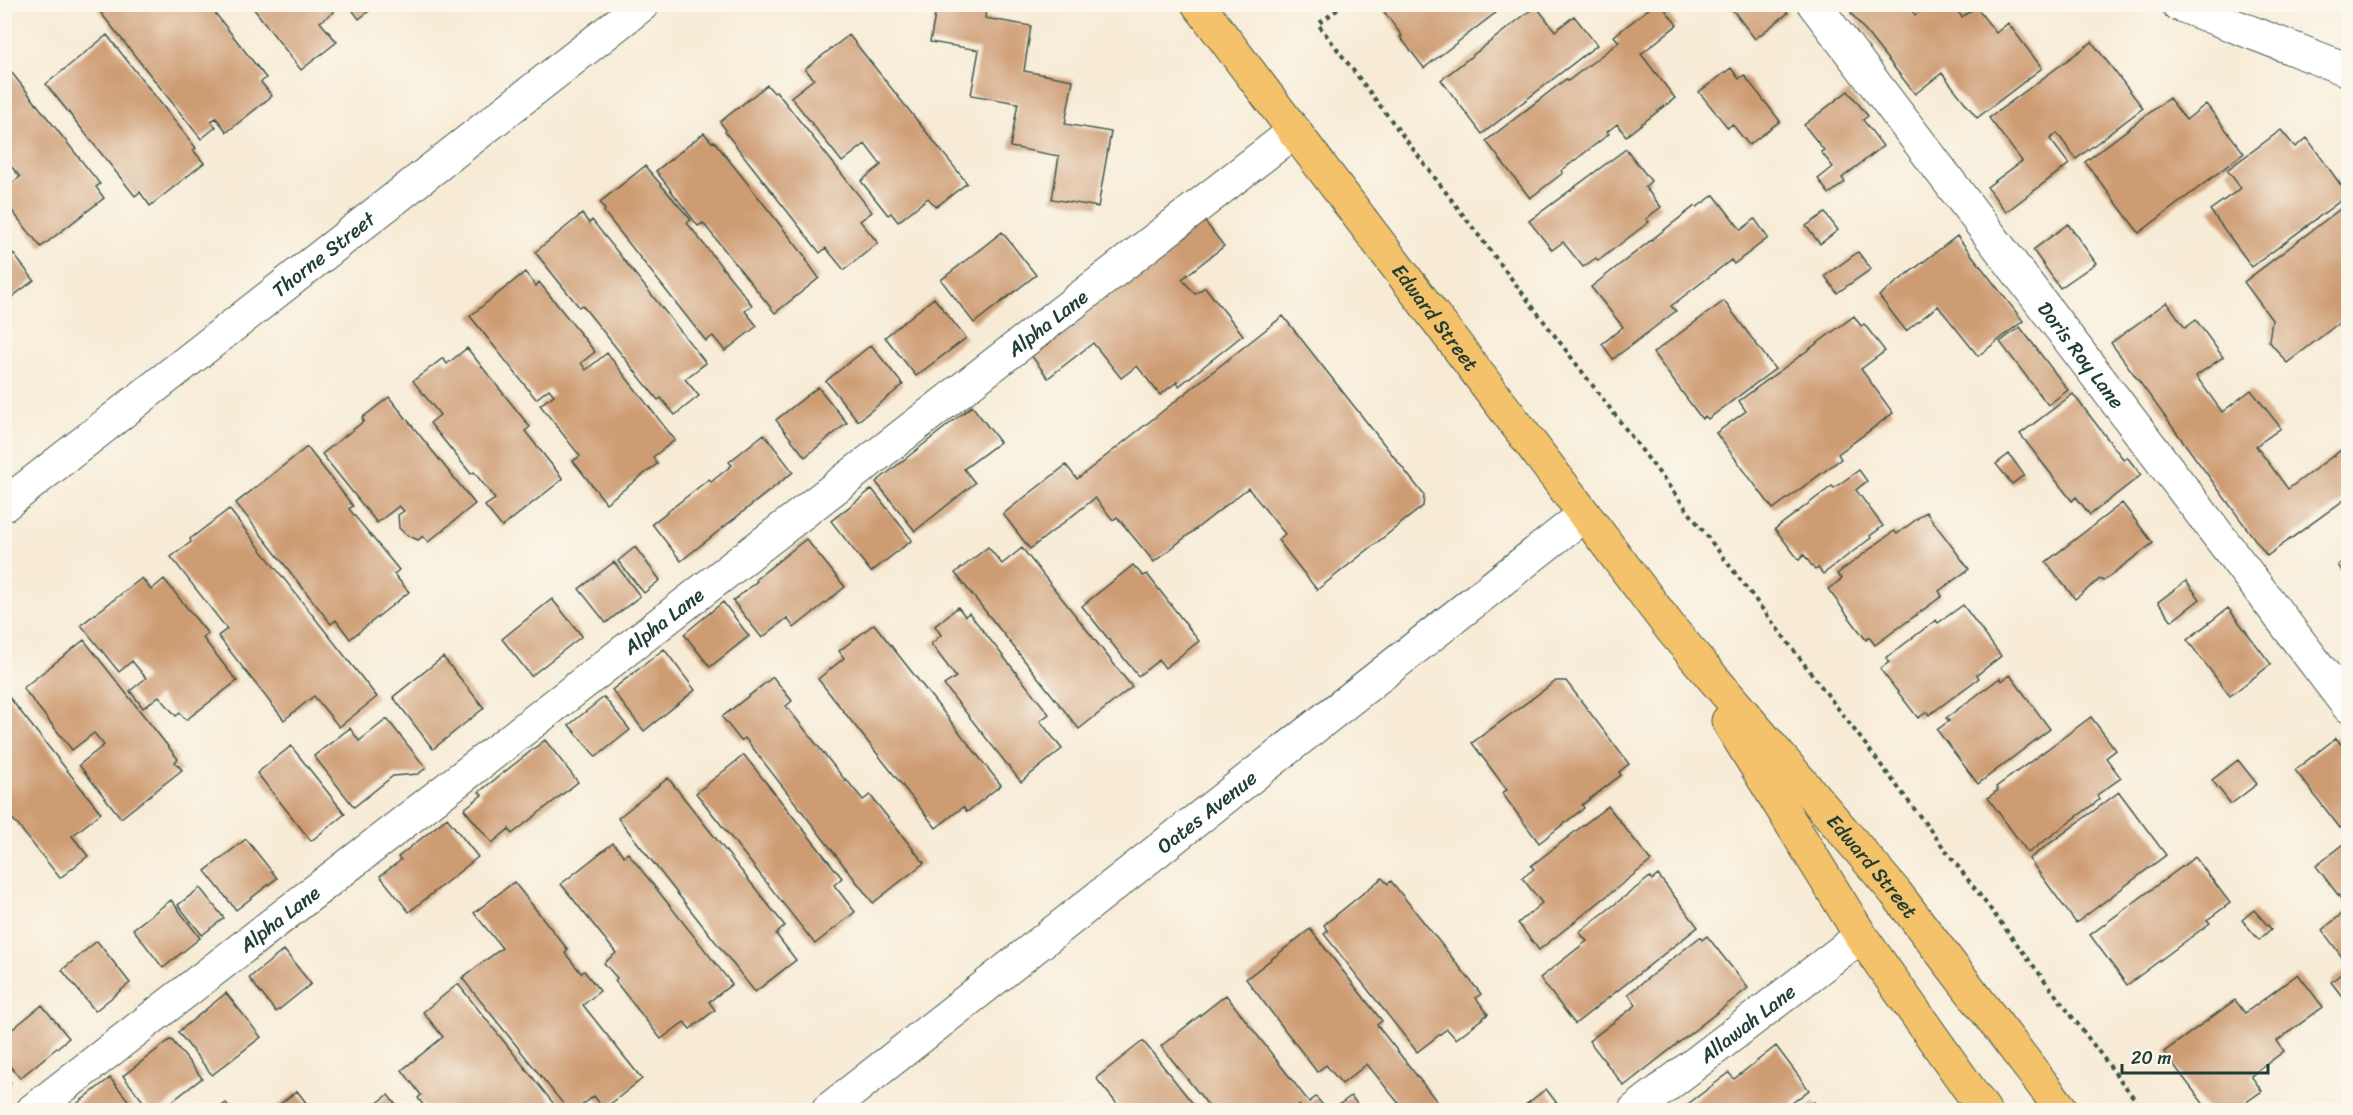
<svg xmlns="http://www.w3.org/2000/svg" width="2353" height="1115" font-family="Sriracha,sans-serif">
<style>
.building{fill:#ce9c73}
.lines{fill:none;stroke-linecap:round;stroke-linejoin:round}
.minor-casing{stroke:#3f574c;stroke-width:35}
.highway-casing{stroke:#3f574c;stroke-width:35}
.path{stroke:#3f574c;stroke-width:4;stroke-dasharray:4.5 4.5;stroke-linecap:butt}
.minor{stroke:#fff;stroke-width:33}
.highway{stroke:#f3c26a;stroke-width:33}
.labels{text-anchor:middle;stroke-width:4.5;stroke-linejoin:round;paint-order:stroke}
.street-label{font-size:20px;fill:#1f3d34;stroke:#fbf7ec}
</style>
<rect width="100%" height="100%" fill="#fbf7ec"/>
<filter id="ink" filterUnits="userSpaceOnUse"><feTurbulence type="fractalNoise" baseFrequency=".0167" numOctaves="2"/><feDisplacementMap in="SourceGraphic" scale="12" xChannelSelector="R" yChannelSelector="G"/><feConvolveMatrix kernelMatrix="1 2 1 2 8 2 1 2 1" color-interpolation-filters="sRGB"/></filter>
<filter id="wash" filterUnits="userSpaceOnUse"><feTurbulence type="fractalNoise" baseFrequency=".008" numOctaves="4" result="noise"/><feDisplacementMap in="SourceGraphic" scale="24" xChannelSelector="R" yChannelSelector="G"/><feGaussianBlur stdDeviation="1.35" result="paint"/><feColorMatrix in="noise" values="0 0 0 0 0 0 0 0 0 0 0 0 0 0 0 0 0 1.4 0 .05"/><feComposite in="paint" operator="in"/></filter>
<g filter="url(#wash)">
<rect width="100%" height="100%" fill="#f7ebd6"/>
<g id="blocks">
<path class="building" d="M101,4H208L266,78L261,82L272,96L227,132L216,118L211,121L216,127L201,139L97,8Z
M250,4H328L334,12L320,22L337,42L301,70Z
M348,4H378L359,19Z
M937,4H987L985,18L1031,26L1024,71L1073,80L1065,124L1111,132L1098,207L1052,199L1059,156L1010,147L1018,103L971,95L979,50L930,42Z
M1382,4H1507L1424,68L1400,37L1402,36L1380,6Z
M1655,4H1661L1677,25L1641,54L1675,98L1626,136L1617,124L1607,132L1609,134L1561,171L1563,173L1530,198L1486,141L1566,79L1568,81L1619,42L1614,36Z
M1728,4H1782L1788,13L1755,39Z
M1862,4H1907L1915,15L1928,4H1952L1962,17L1976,7L1996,33L2008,23L2042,68L1977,118L1942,73L1915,94L1851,13Z
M2335,4H2348V10L2335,5Z
M1536,6L1555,31L1574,16L1597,45L1482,134L1441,80Z
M107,35L196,148L193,150L204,163L150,206L140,192L135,196L46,84Z
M849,35L967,183L936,207L928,198L898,222L891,213L888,215L861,181L881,165L865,144L842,162L791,97L814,79L805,69Z
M2092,42L2143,108L2076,159L2057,133L2050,139L2069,164L2006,212L1987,187L2022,161L1989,118Z
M4,63L100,184L96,187L104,198L41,247L4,201V189L20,177L4,158Z
M1731,68L1739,79L1744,75L1780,121L1749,145L1732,124L1728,128L1699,92Z
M767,85L774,93L776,91L872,212L860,221L878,243L844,270L826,248L820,253L725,132L726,130L720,122Z
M1848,91L1868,116L1863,120L1883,146L1842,178L1845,182L1829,194L1818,179L1833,167L1821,152L1824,150L1804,125Z
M2169,98L2186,120L2206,104L2244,153L2139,233L2085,162Z
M2281,130L2295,147L2307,138L2348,195L2252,267L2210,210L2241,188L2227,170Z
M704,133L712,142L714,141L807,259L806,260L819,278L775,313L703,223L698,226L656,171Z
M1626,149L1651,181L1645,187L1661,207L1646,219L1649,222L1598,261L1596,258L1583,267L1563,242L1552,250L1529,221Z
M645,166L691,220L687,223L752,305L745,311L757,326L725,351L713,336L706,341L604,212L605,210L600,202Z
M1714,195L1741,230L1755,219L1768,238L1734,264L1731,260L1671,306L1676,311L1613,359L1602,344L1623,327L1591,287L1695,206L1697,207Z
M2348,203V316L2287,363L2269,341L2272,320L2244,282Z
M1825,213L1838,230L1820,244L1806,226Z
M582,214L589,223L592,220L706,363L685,379L699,396L675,415L661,398L658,400L582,305L579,307L535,252Z
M1203,219L1224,246L1182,279L1195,294L1205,287L1243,335L1179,386L1177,382L1160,395L1137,366L1121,378L1093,343L1048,378L1031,355Z
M2068,224L2096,263L2060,288L2033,250Z
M1002,232L1036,275L974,323L941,280Z
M1957,236L2023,321L1978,356L1938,306L1906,331L1879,296Z
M4,242L34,280L4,303Z
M1858,252L1871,269L1837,293L1825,276Z
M525,272L536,286L539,282L595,352L581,363L586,370L607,353L675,440L653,457L657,464L606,503L573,461L580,456L540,405L554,395L549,389L536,399L470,316Z
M934,298L966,338L916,376L885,337Z
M1724,301L1775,369L1708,419L1705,416L1702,419L1653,353Z
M2167,302L2185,328L2196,320L2223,357L2196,376L2222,412L2251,390L2281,428L2256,446L2288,489L2348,445V497L2267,556L2111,343Z
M1283,316L1424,495L1423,506L1317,590L1278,540L1285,534L1248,488L1154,562L1117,517L1113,520L1095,498L1030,549L1003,514L1066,465L1077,479Z
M1854,316L1861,326L1864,324L1885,351L1861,369L1893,413L1838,454L1841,459L1773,509L1716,433L1746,411L1739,401Z
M2020,327L2068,390L2048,405L2000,342Z
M871,345L903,385L858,421L826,381Z
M467,348L530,427L525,431L563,479L502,527L485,506L495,499L474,472L471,474L430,423L440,415L413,381L443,358L447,364Z
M818,387L847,423L805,457L776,420Z
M2073,394L2124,460L2127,457L2141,475L2090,515L2076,497L2072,501L2020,434Z
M389,397L475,504L428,542L423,536L418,540L405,534L399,528L398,515L404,511L399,506L377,523L322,454L364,421L362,418Z
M972,406L1000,442L964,469L975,483L915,531L876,482Z
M764,434L793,472L681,561L652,524L709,479L711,482L732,465L729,462Z
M307,447L353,506L349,509L399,570L394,574L409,592L350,639L336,620L331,624L236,503Z
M2009,454L2024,475L2012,484L1996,464Z
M1859,470L1867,481L1856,490L1883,526L1870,536L1871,538L1823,574L1818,568L1815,570L1804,555L1799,560L1775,529L1832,486L1834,488Z
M872,489L912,540L871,572L831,521Z
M2122,503L2153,543L2103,581L2100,579L2075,599L2046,562Z
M229,509L377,697L339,727L314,696L284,720L218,636L227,629L171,557L191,542L190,539Z
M1926,512L1969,569L1939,591L1942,596L1875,645L1869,637L1866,640L1828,589L1842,579L1837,574L1894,531L1897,534Z
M806,539L845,587L794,628L787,618L762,638L733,601L757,581L756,579Z
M635,547L660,580L644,593L618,561Z
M988,547L1002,564L1022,548L1132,687L1079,729L955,573Z
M2348,557V579L2338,565Z
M614,562L640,596L606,623L579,589Z
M1133,565L1143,576L1147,574L1199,641L1165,668L1159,660L1138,676L1082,606Z
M142,578L151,590L164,579L208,634L203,638L237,681L186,720L180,713L176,716L159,696L143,708L130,691L146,678L132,661L119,672L81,625Z
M2186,581L2200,599L2172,621L2158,602Z
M552,599L582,636L531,676L502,639Z
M723,602L749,636L710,667L684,634Z
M1963,605L2001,656L1977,675L1979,678L1929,715L1927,712L1918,718L1880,669L1889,662L1886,658L1936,620L1938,623Z
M958,607L965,616L969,613L1049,714L1040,721L1062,749L1021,782L944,685L956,677L931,644L941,635L935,626Z
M2228,608L2271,664L2230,696L2187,640Z
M874,624L1001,785L967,812L963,807L936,828L818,679L844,658L839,651Z
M84,640L178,759L175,762L182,770L121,818L79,765L104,745L94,733L72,750L23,688Z
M664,649L695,690L644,731L612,690Z
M443,657L484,708L433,749L393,697Z
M2010,675L2050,729L1978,784L1937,730L1949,721L1946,718L2000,678L2002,681Z
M773,677L792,701L786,706L845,780L846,779L863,800L870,795L924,863L873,903L745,738L741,741L722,717Z
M1556,681H1566L1629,764L1619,772L1621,775L1582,805L1584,808L1539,843L1502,793L1507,790L1472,743Z
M9,697L101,813L72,836L88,856L60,878L4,808V700Z
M604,697L630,730L596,757L569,725Z
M2091,717L2116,750L2106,758L2121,778L2097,795L2099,800L2028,853L1988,798L1998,790L1996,787Z
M387,719L426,768L418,774L393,776L354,807L314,756L350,728L359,741Z
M2336,738L2348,753V821L2340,828L2295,770Z
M545,740L578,782L512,834L509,829L492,843L464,809L482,795L479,792Z
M291,746L345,814L311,841L257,773Z
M744,755L842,878L834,885L855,912L815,944L696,793Z
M2238,760L2257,784L2231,804L2212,780Z
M668,778L785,926L776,934L796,960L755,992L618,818Z
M2119,792L2166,855L2076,923L2029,859Z
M1608,806L1651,861L1539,950L1518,923L1542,903L1522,878L1534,869L1531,866Z
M447,818L478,857L409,912L380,876L401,860L398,857Z
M246,839L277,878L236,910L205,871Z
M2348,841V908L2316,866Z
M613,843L624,856L628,853L732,984L709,1002L715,1010L690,1029L684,1022L661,1039L615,981L617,978L604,963L616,953L561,884Z
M2195,857L2230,903L2207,920L2210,923L2127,985L2090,935Z
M1658,875L1698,927L1575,1024L1540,978L1587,941L1579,932L1650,877L1652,880Z
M1382,878L1388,884L1391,881L1481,994L1476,998L1488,1014L1456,1039L1447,1029L1417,1052L1324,934L1328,931L1324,925Z
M514,882L568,950L565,953L581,973L584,971L600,991L583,1005L642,1079L604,1109L594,1096L576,1110H568L462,978L502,948L474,913Z
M200,888L224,918L202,935L178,905Z
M171,900L200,938L163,968L133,929Z
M2348,909V965L2322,930Z
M2254,910L2271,929L2259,940L2242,920Z
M1310,929L1382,1021L1377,1025L1439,1104L1430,1110H1404L1367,1064L1342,1084L1326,1065L1317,1072L1246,979Z
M1707,936L1748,988L1624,1086L1589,1041L1636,1005L1628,994L1700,937L1702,940Z
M97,941L130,983L95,1011L62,970Z
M284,950L311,984L276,1012L249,978Z
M2348,968V1004L2331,982Z
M2298,974L2323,1007L2277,1041L2284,1051L2251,1076L2262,1091L2235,1110H2208L2164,1052L2235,1000L2245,1013Z
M458,984L554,1104L546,1110H427L418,1098L421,1095L402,1070L443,1037L423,1012Z
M226,993L261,1037L212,1075L178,1032Z
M1226,995L1309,1102L1316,1097L1327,1110H1303L1299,1105L1291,1110H1212L1161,1046Z
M42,1005L69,1038L20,1078L4,1059V1036Z
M171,1039L202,1078L161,1110H150L123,1076Z
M1143,1041L1198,1110H1122L1096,1078Z
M1776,1046L1809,1090L1783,1110H1680L1729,1073L1734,1079Z
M4,1075L11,1083L4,1088Z
M110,1078L136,1110H69Z
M1546,1089L1562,1110H1519Z
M297,1091L311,1109L314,1106L318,1110H272Z
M388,1095L400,1110L405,1107L408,1110H368Z
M1351,1096L1362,1110H1332Z
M1814,1102L1821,1110H1803Z
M226,1103L232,1110H216Z"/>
</g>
</g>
<g filter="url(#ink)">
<use href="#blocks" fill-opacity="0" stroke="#3f574c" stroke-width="1.5"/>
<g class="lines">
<g class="minor-casing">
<g id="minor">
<path id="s1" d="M1814,4L2348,706"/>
<path d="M2178,4L2348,70"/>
<path id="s2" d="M4,505L643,4"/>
<path id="s3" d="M33,1110L1295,131"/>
<path id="s4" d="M828,1110L1584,515"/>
<path id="s5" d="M1635,1110L1861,936"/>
</g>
</g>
<g class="highway-casing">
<g id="highway">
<path id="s6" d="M1198,4L1672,630L1895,892L2062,1110"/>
<path d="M1728,721L1861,936L1984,1110"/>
</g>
</g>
<path class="path" d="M1345,4L1318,24L2143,1110"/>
<use href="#minor" class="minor"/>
<use href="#highway" class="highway"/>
</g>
</g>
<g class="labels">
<g class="street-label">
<text dy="7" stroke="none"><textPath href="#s2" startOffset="406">Thorne Street</textPath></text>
<text dy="7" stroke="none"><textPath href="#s6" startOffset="393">Edward Street</textPath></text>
<text dy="7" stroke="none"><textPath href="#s3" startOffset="1284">Alpha Lane</textPath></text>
<text dy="7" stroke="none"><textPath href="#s1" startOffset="441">Doris Roy Lane</textPath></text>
<text dy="7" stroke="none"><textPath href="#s3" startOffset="798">Alpha Lane</textPath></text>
<text dy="7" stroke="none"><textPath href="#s4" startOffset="482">Oates Avenue</textPath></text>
<text dy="7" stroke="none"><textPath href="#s6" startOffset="1095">Edward Street</textPath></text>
<text dy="7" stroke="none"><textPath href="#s3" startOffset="312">Alpha Lane</textPath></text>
<text dy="7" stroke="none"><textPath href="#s5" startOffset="142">Allawah Lane</textPath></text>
</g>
</g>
<rect width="2353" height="1115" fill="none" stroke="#fbf7ec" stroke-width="24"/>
<path d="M2122 1064v9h146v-9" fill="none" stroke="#1f3d34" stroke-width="3"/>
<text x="2131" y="1064" font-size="18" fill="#1f3d34" stroke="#fbf7ec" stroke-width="4.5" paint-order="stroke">20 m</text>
</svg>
